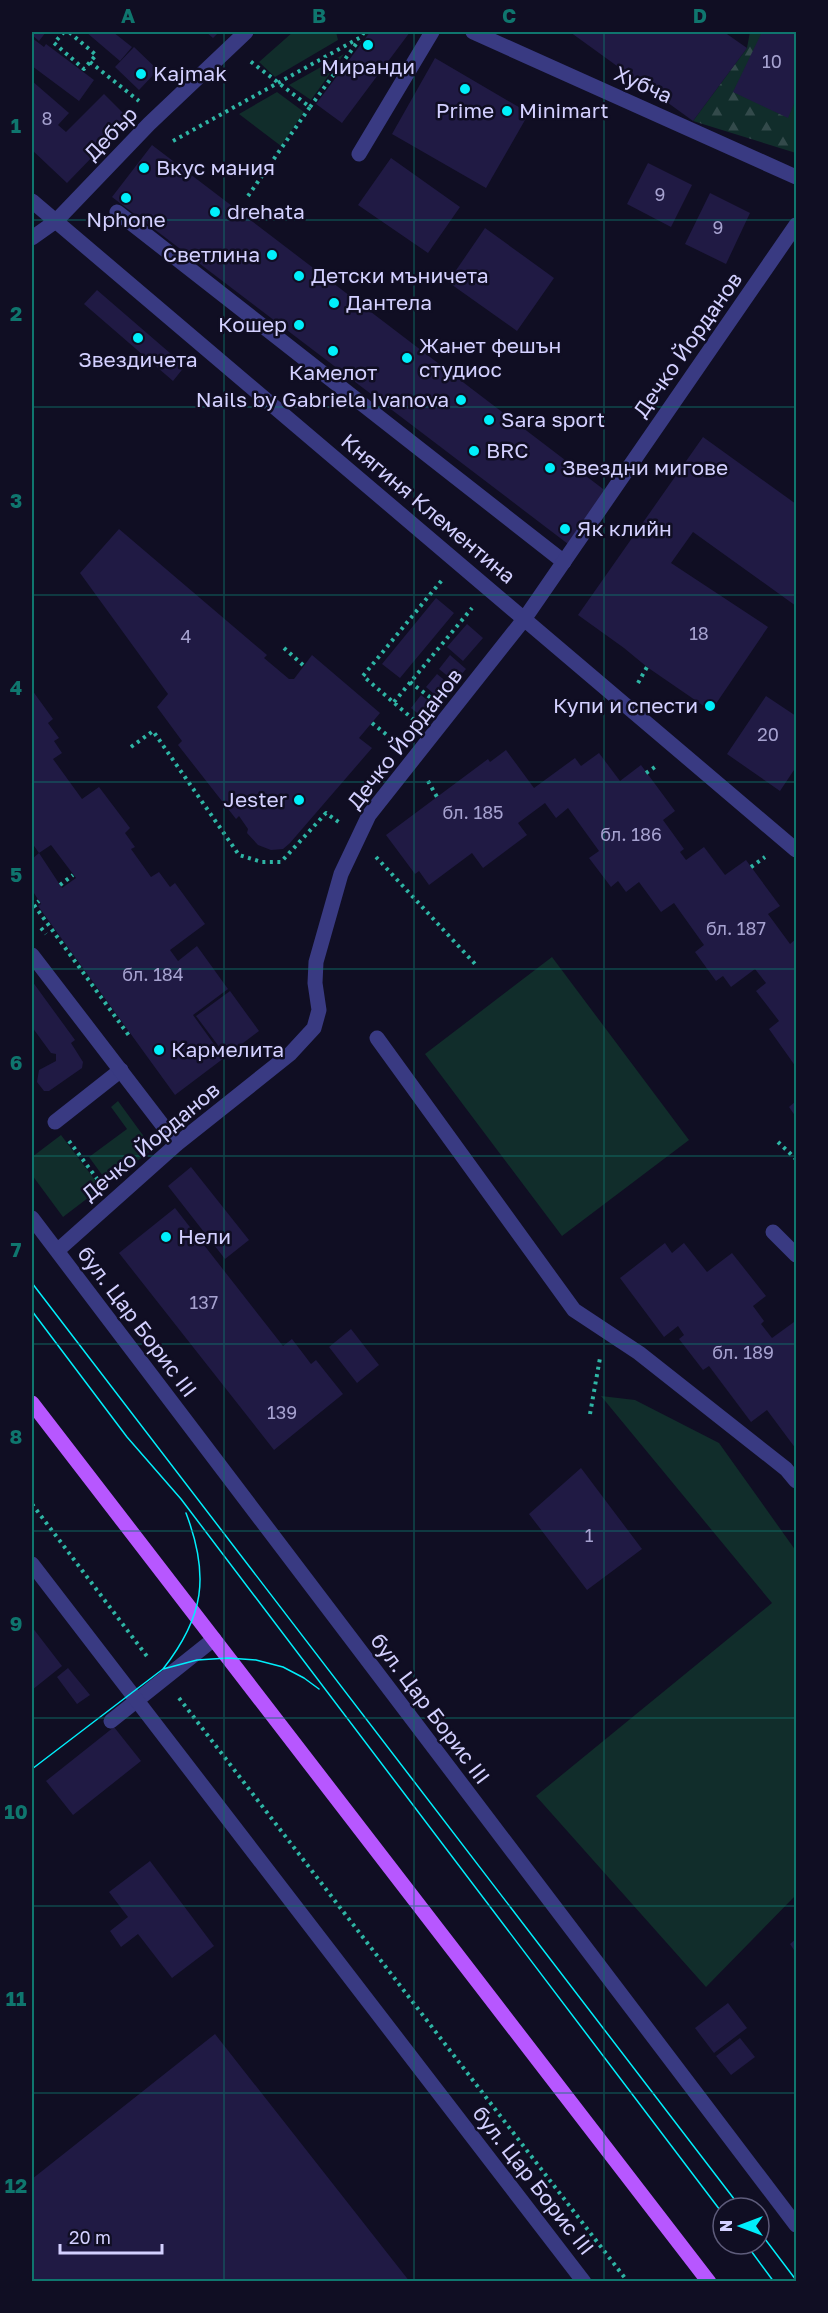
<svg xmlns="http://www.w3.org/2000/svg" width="828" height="2313" font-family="'Golos Text',sans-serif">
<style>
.green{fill:#112d2b}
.forest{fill:url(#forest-firs)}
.building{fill:#201a44}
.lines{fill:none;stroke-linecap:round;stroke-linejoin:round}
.path{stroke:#2eb5a5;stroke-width:4;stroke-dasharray:3 4.5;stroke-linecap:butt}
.service{stroke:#393a82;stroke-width:15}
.minor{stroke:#393a82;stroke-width:15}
.primary{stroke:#b757ff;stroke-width:15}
.tram{stroke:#00effb;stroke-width:1.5}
.grid{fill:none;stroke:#0f766e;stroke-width:1.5;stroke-opacity:0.55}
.poi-dot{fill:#00effb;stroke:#100e23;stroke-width:2}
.labels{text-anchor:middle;stroke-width:5;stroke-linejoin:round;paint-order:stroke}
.number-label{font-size:18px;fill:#a6a2d0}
.poi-label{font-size:21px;fill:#d3d0ff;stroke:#100e23;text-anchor:start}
.street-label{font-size:21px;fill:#d3d0ff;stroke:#100e23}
.neatline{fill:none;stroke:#0f766e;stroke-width:2}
.grid-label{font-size:20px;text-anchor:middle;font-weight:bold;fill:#0f766e}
</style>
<defs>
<pattern id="forest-firs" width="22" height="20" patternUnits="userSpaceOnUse" patternTransform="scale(1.5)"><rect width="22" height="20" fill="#112d2b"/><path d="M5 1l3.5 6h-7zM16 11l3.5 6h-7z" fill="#334a4b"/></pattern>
</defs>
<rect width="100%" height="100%" fill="#100e23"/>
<path class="green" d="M293,32H336L338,40L275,77L259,62Z
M344,54L311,100L289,85Z
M277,92L304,112L281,146L239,114Z
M552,957L689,1140L562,1236L425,1054Z
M118,1101L153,1149L108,1183L89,1157L127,1129L111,1107Z
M61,1135L101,1188L63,1217L32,1175V1157Z
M601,1396L635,1400L719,1443L796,1551V1895L706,1987L536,1796L772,1603Z"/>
<path class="forest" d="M750,32H796V153L693,121L747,48Z"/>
<path class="building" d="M32,32H46L39,41L32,35Z
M86,32H113L132,47L120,61Z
M206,32H219L213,38Z
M370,32H410L342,123L316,104Z
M570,32H724L747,48L693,121Z
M762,32H796V99L788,118L733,92Z
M32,38L44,47L46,44L94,80L79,101L32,66Z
M134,47L158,70L139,90L115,67Z
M435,58L529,113L486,188L392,134Z
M32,81L69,113L58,125L66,132L104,94L129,119L67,183L32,150Z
M152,145L607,492L568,544L112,197Z
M391,158L460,207L428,253L358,205Z
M648,163L692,185L671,227L627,204Z
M710,193L750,213L726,264L685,244Z
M485,228L554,278L517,331L448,282Z
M97,290L185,366L173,381L84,304Z
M703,437L796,504V606L693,532L671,563L768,627L711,711L647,667L624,648L578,615Z
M119,529L267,655L264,658L289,679H294L312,655L380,713L359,738L372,748L290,843L283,849L271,850L258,845L247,833L248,829L239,816L236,819L178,745L182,741L157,707L168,694L80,573Z
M436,598L454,613L400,678L382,664Z
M467,624L483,638L463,661L447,647Z
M450,655L466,669L455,682L439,669Z
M437,674L453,687L441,700L426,687Z
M32,690L53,719L48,723L59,738L54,741L62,753L53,759L82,799L99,787L130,828L125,833L135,847L131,849L151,877L159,872L170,887L175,883L205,924L170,950L178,961L197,946L228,989L193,1015L224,1058L175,1095L38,906L41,904L32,890V859L39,853L62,888L76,878L51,845L39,853L32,843Z
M421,695L437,708L427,721L411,708Z
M766,696L796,716V767L780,791L727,754Z
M506,750L534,788L575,758L581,766L599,753L620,781L641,765L675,811L663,820L684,849L680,852L686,860L704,847L725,875L746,860L780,906L768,914L790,944L796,939V1067L769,1029L779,1021L756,991L766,983L755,969L731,987L723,976L716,981L695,952L704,945L674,903L661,912L639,882L626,892L618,881L611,887L589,858L599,851L568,808L556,818L545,803L518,823L527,835L483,868L472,853L429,885L419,871L415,874L386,835L488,759L490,762Z
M32,981L75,1040L71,1043L83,1062L82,1068L49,1091H44L37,1082L39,1070L56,1061V1054L51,1053L32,1027Z
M230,991L259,1031L226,1056L196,1016Z
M796,1101V1117L789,1107Z
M191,1167L249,1240L225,1259L168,1186Z
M175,1208L283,1346L292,1339L311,1364L316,1360L343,1394L274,1450L119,1253Z
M665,1243L672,1253L684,1243L707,1272L732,1253L766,1296L753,1306L764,1321L761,1324L772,1338L794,1322L796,1326V1449L767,1410L751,1422L709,1366L703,1370L679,1339L684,1335L678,1326L664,1337L620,1278Z
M351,1329L379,1365L357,1383L329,1347Z
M581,1468L642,1549L587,1590L529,1514Z
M32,1627L62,1666L32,1690Z
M68,1668L90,1695L77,1704L57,1677Z
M114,1727L141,1761L73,1815L46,1781Z
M150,1861L214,1946L172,1978L138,1934L121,1947L110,1931L128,1917L109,1892Z
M796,1939V1953L790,1944Z
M728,2003L747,2028L714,2053L695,2028Z
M215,2034L410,2282H32V2179Z
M740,2038L755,2057L731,2075L716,2056Z"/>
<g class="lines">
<path class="path" d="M64,32L54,43L84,69L96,55L69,32
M90,62L139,101
M310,107L359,40
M173,141L361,37L364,32
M248,196L310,107L250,61
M284,648L304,666
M410,682L431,698
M638,683L647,667
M394,702L472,608
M414,720L363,676L442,580
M372,723L397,743
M131,747L153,731L239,855L262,862H281L326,813L340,823
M646,773L658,765
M428,781L437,797
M376,857L476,965
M751,867L765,857
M60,885L73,875
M34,905L130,1037
M32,907L39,901
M41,928L46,934
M69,1141L98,1180
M778,1142L796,1159
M590,1414L600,1358
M32,1504L149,1659
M179,1698L628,2282"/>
<path class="service" d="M359,154L432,32
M117,212L564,562
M377,1038L574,1310L639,1353L786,1469L796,1481
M55,1122L121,1070
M773,1232L796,1255
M111,1721L214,1639"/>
<path class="minor" d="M473,32L796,177
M32,201L796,850
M32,238L56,221L149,124L246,32
M32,955L177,1144
M32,1218L796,2225
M57,1251L177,1144L290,1054L314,1028L319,1010L315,983L316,962L341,874L369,815L525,618L796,225
M32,1564L584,2282"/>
<path class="primary" d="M32,1403L709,2282"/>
<path class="tram" d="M32,1283L741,2208
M32,1311L127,1437L181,1499L723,2214
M163,1669C204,1617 210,1576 186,1513
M32,1769L163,1669L197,1660L228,1658L256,1660L283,1667L304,1678L319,1689
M759,2231L796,2280
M746,2244L774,2282"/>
</g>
<path class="grid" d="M224,32V2282M414,32V2282M604,32V2282M32,220H796M32,407H796M32,595H796M32,782H796M32,969H796M32,1156H796M32,1344H796M32,1531H796M32,1718H796M32,1906H796M32,2093H796"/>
<g class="poi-dot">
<circle cx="368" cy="45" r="6"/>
<circle cx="141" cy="74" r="6"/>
<circle cx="465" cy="89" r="6"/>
<circle cx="507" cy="111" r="6"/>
<circle cx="144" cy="168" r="6"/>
<circle cx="126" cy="198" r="6"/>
<circle cx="215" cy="212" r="6"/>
<circle cx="272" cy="255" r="6"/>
<circle cx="299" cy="276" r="6"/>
<circle cx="334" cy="303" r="6"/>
<circle cx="299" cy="325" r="6"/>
<circle cx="138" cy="338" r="6"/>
<circle cx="333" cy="351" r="6"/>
<circle cx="407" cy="358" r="6"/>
<circle cx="461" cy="400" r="6"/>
<circle cx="489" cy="420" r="6"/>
<circle cx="474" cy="451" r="6"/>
<circle cx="550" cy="468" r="6"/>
<circle cx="565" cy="529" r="6"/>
<circle cx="710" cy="706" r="6"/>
<circle cx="299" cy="800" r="6"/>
<circle cx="159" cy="1050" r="6"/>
<circle cx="166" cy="1237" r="6"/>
</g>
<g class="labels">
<g class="number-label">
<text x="772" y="68">10</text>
<text x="47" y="125">8</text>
<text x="660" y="201">9</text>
<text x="718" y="234">9</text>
<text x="699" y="640">18</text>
<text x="186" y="643">4</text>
<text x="768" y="741">20</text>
<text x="473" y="819">бл. 185</text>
<text x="631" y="841">бл. 186</text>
<text x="736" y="935">бл. 187</text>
<text x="153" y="981">бл. 184</text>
<text x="204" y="1309">137</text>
<text x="743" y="1359">бл. 189</text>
<text x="282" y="1419">139</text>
<text x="589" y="1542">1</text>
</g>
<g class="poi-label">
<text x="368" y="74" text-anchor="middle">Миранди</text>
<text x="153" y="81">Kajmak</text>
<text x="465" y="118" text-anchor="middle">Prime</text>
<text x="519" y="118">Minimart</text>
<text x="156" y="175">Вкус мания</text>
<text x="227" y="219">drehata</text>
<text x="126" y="227" text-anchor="middle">Nphone</text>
<text x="260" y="262" text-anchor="end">Светлина</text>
<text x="311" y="283">Детски мъничета</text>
<text x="346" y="310">Дантела</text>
<text x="287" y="332" text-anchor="end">Кошер</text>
<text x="419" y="353">Жанет фешън<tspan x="419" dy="24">студиос</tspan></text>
<text x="138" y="367" text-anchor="middle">Звездичета</text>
<text x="333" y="380" text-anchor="middle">Камелот</text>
<text x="449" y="407" text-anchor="end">Nails by Gabriela Ivanova</text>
<text x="501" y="427">Sara sport</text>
<text x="486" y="458">BRC</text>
<text x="562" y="475">Звездни мигове</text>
<text x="577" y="536">Як клийн</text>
<text x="698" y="713" text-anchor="end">Купи и спести</text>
<text x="287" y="807" text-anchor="end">Jester</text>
<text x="171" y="1057">Кармелита</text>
<text x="178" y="1244">Нели</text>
</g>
<g class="street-label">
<text transform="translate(643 85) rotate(24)" y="7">Хубча</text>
<text transform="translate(111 134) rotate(-46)" y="7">Дебър</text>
<text transform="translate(688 345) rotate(-55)" y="7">Дечко Йорданов</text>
<text transform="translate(428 509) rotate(40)" y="7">Княгиня Клементина</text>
<text transform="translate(405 739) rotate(-52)" y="7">Дечко Йорданов</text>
<text transform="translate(151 1142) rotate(-40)" y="7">Дечко Йорданов</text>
<text transform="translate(137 1322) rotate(53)" y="7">бул. Цар Борис III</text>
<text transform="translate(430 1709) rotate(53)" y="7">бул. Цар Борис III</text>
<text transform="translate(533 2181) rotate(52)" y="7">бул. Цар Борис III</text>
</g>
</g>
<rect width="828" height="2313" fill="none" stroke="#100e23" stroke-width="66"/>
<g transform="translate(741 2226) rotate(270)"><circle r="28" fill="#100e23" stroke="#5e5c7b" stroke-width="1.5"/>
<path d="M0-4.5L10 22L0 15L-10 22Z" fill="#00effb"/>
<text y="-9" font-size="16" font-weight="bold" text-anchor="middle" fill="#d3d0ff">N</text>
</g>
<path d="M60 2244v9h102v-9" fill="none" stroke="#d3d0ff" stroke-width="3"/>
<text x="69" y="2244" font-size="18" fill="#d3d0ff" stroke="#100e23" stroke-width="4.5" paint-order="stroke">20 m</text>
<rect x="33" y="33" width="762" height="2247" class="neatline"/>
<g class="grid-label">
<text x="128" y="23">A</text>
<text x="319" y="23">B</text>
<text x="509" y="23">C</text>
<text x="700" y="23">D</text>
<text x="16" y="133">1</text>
<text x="16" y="321">2</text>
<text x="16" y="508">3</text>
<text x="16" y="695">4</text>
<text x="16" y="882">5</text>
<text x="16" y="1070">6</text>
<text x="16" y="1257">7</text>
<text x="16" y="1444">8</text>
<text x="16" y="1631">9</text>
<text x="16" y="1819">10</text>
<text x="16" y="2006">11</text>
<text x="16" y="2193">12</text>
</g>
</svg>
